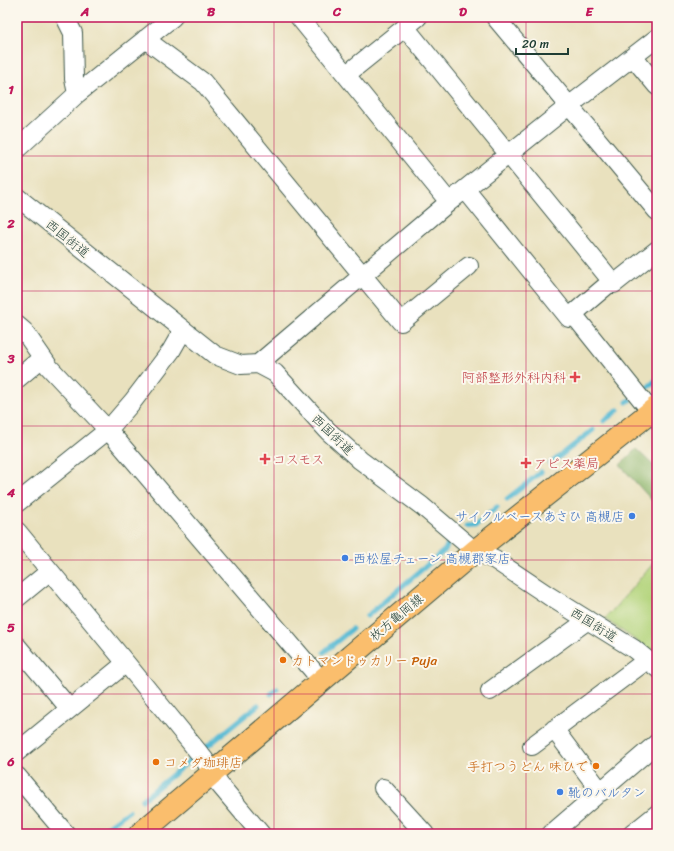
<svg xmlns="http://www.w3.org/2000/svg" width="674" height="851" font-family="Sriracha,'Klee One',sans-serif">
<style>
.green{fill:#b3d47c;stroke:#698858}
.forest{fill:#8eb66c;stroke:#567a50}
.lines{fill:none;stroke-linecap:round;stroke-linejoin:round}
.stream{stroke:#55b9d3;stroke-width:5}
.street-casing{stroke:#3d5649;stroke-width:20}
.primary-casing{stroke:#3d5649;stroke-width:24}
.path{stroke:#3d5649;stroke-width:2.5;stroke-dasharray:1 3;stroke-linecap:butt}
.street{stroke:#fff;stroke-width:18}
.primary{stroke:#fabe6d;stroke-width:22}
.grid{fill:none;stroke:#c2185b;stroke-width:1;stroke-opacity:0.55}
.health-dot{fill:#e0444e;stroke:#fbf7ec;stroke-width:1.5}
.shop-dot{fill:#3f7fe0;stroke:#fbf7ec;stroke-width:1.5}
.food-dot{fill:#e8710a;stroke:#fbf7ec;stroke-width:1.5}
.labels{text-anchor:middle;stroke-width:4;stroke-linejoin:round;paint-order:stroke}
.street-label{font-size:13px;fill:#1f3d34;stroke:#fbf7ec}
.health-label{font-size:13px;fill:#be3a42;stroke:#fbf7ec;text-anchor:start}
.shop-label{font-size:13px;fill:#366cbe;stroke:#fbf7ec;text-anchor:start}
.food-label{font-size:13px;fill:#c56008;stroke:#fbf7ec;text-anchor:start}
.neatline{fill:none;stroke:#c2185b;stroke-width:1.5}
.grid-label{font-size:13px;text-anchor:middle;font-weight:bold;fill:#c2185b}
</style>
<rect width="100%" height="100%" fill="#fbf7ec"/>
<filter id="ink" filterUnits="userSpaceOnUse"><feTurbulence type="fractalNoise" baseFrequency=".025" numOctaves="2"/><feDisplacementMap in="SourceGraphic" scale="8" xChannelSelector="R" yChannelSelector="G"/><feConvolveMatrix kernelMatrix="1 2 1 2 8 2 1 2 1" color-interpolation-filters="sRGB"/></filter>
<filter id="wash" filterUnits="userSpaceOnUse"><feTurbulence type="fractalNoise" baseFrequency=".012" numOctaves="4" result="noise"/><feDisplacementMap in="SourceGraphic" scale="16" xChannelSelector="R" yChannelSelector="G"/><feGaussianBlur stdDeviation="0.9" result="paint"/><feColorMatrix in="noise" values="0 0 0 0 0 0 0 0 0 0 0 0 0 0 0 0 0 1.4 0 .05"/><feComposite in="paint" operator="in"/></filter>
<g filter="url(#wash)">
<rect width="100%" height="100%" fill="#e9e1be"/>
<path class="green" d="M657,559V655L605,619Z"/>
<path class="forest" d="M636,449L657,469V506L620,465Z"/>
<g class="lines">
<path class="stream" d="M647,388L657,379
M627,402L630,400
M604,421L618,410
M550,464L593,430
M507,499L541,472
M467,526L476,525L497,507
M367,616L445,550L449,541
M324,652L352,629
M271,694L277,689
M203,750L258,705
M142,800L194,757
M97,834L129,811"/>
</g>
</g>
<g filter="url(#ink)">
<g class="lines">
<g class="street-casing">
<path id="street" d="M65,17L73,33L74,79L77,94
M299,17L449,202
M495,17L657,211
M405,27L614,284L657,250
M145,39L203,82L401,322L469,266
M633,57L657,86
M347,74L418,17
M17,149L77,94L173,17
M465,189L569,318L573,314L657,419
M17,197L215,355L241,365L258,364L275,373L328,431L360,460L422,506L475,551L495,560L549,596L634,649L657,668
M573,314L612,281
M17,325L24,331L49,367L108,430L321,680
M258,364L449,202L570,105L657,38
M17,379L42,358
M17,503L108,430L133,401L171,351L183,330
M17,531L126,663L204,759L219,784L261,834
M17,598L50,571
M17,646L69,708
M490,691L588,620
M554,729L601,792
M532,746L647,660
M17,752L126,663
M17,776L66,834
M383,788L425,834
M551,834L657,743
M632,834L657,814"/>
</g>
<g class="primary-casing">
<path id="primary" d="M140,834L475,551L657,407"/>
</g>
<path class="path" d="M114,834L122,828"/>
<use href="#street" class="street"/>
<use href="#primary" class="primary"/>
</g>
</g>
<path class="grid" d="M148,17V834M274,17V834M400,17V834M526,17V834M17,156H657M17,291H657M17,426H657M17,560H657M17,694H657"/>
<g class="health-dot">
<path d="M573 371h4v4h4v4h-4v4h-4v-4h-4v-4h4z"/>
<path d="M263 453h4v4h4v4h-4v4h-4v-4h-4v-4h4z"/>
<path d="M524 457h4v4h4v4h-4v4h-4v-4h-4v-4h4z"/>
</g>
<g class="shop-dot">
<circle cx="632" cy="516" r="4"/>
<circle cx="345" cy="558" r="4"/>
<circle cx="560" cy="792" r="4"/>
</g>
<g class="food-dot">
<circle cx="283" cy="660" r="4"/>
<circle cx="156" cy="762" r="4"/>
<circle cx="596" cy="766" r="4"/>
</g>
<g class="labels">
<g class="street-label">
<text transform="translate(68 238) rotate(39)" y="5">西国街道</text>
<text transform="translate(333 434) rotate(44)" y="5">西国街道</text>
<text transform="translate(396 617) rotate(-40)" y="5">枚方亀岡線</text>
<text transform="translate(594 624) rotate(32)" y="5">西国街道</text>
</g>
<g class="health-label">
<text x="566" y="382" text-anchor="end">阿部整形外科内科</text>
<text x="273" y="464">コスモス</text>
<text x="534" y="468">アピス薬局</text>
</g>
<g class="shop-label">
<text x="624" y="521" text-anchor="end">サイクルベースあさひ 高槻店</text>
<text x="353" y="563">西松屋チェーン 高槻郡家店</text>
<text x="568" y="797">靴のバルタン</text>
</g>
<g class="food-label">
<text x="291" y="665">カトマンドゥカリー Puja</text>
<text x="164" y="767">コメダ珈琲店</text>
<text x="588" y="771" text-anchor="end">手打つうどん 味ひで</text>
</g>
</g>
<rect width="674" height="851" fill="none" stroke="#fbf7ec" stroke-width="44"/>
<path d="M516 48v6h52v-6" fill="none" stroke="#1f3d34" stroke-width="2"/>
<text x="522" y="48" font-size="12" fill="#1f3d34" stroke="#fbf7ec" stroke-width="3" paint-order="stroke">20 m</text>
<rect x="22" y="22" width="630" height="807" class="neatline"/>
<g class="grid-label">
<text x="85" y="16">A</text>
<text x="211" y="16">B</text>
<text x="337" y="16">C</text>
<text x="463" y="16">D</text>
<text x="589" y="16">E</text>
<text x="11" y="94">1</text>
<text x="11" y="228">2</text>
<text x="11" y="363">3</text>
<text x="11" y="497">4</text>
<text x="11" y="632">5</text>
<text x="11" y="766">6</text>
</g>
</svg>
